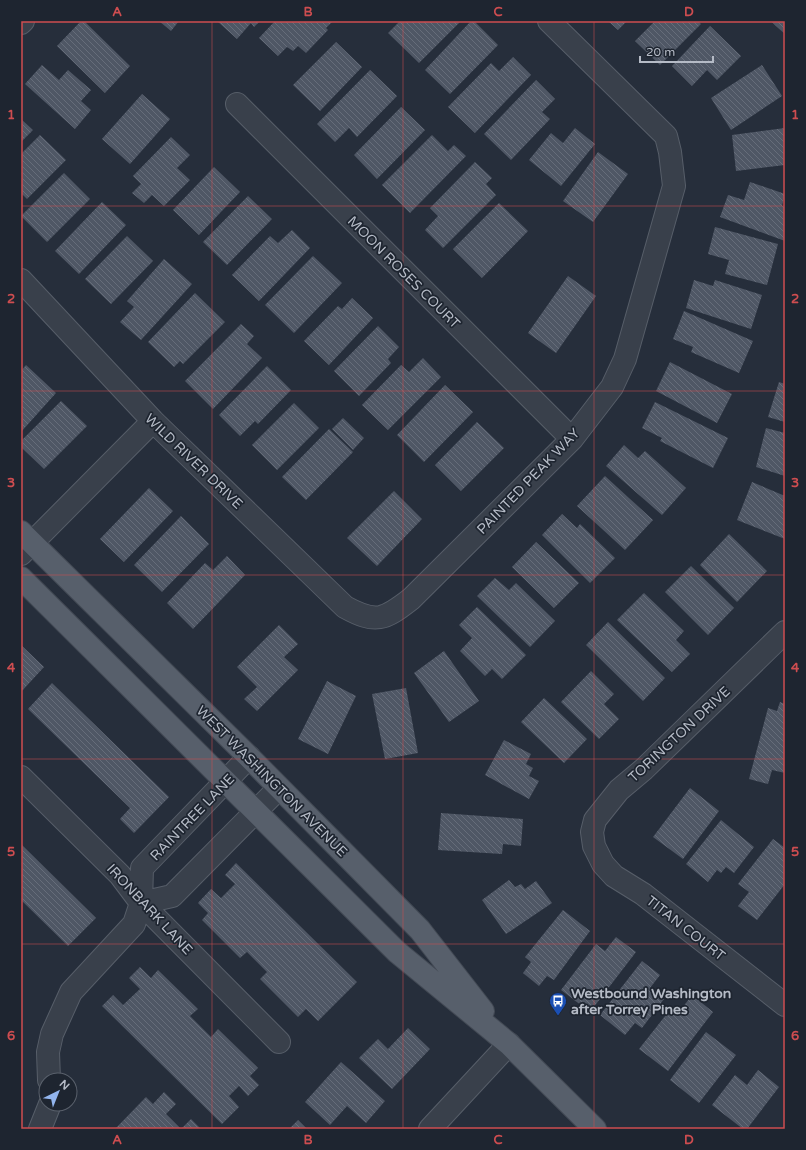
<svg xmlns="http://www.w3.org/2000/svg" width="806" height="1150" font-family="'Varela Round',sans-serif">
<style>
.building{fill:url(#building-back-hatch)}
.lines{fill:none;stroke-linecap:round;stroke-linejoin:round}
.minor-casing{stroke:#575e69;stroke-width:24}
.major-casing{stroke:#424954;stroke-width:24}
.minor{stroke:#39404b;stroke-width:22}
.major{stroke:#575f6b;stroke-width:22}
.grid{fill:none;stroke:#ce4d50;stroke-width:1;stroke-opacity:0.55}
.labels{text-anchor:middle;stroke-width:3.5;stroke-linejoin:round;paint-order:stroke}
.street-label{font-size:14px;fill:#b5bbc6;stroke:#1e2530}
.poi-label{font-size:14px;font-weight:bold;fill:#b5bbc6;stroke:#1e2530;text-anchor:start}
.neatline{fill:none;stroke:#ce4d50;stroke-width:1.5}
.grid-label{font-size:13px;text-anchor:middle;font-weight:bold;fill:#ce4d50}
</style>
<defs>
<pattern id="building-back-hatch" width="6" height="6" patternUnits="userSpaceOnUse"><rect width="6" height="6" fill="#4f5765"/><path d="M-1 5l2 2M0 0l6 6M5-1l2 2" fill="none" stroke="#666d7a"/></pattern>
</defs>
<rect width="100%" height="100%" fill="#262e3b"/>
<path class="building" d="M81,21H84L130,66L105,93L57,46Z
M159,21H179L171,31Z
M217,21H260L254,27L251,23L237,39Z
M275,21H333L326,28L328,30L306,53L298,46L293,51L287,47L278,56L259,38Z
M400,21H461L419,63L388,33Z
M471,21H474L498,45L450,94L425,70Z
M608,21H627L618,30Z
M655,21H698L701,24L660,65L635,41Z
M771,21H785V34L776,26Z
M710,26L741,56L717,80L707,70L692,86L672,66Z
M336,42L362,67L320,111L293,85Z
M513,57L531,75L475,133L448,107L491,63L499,71Z
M42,65L59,80L68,70L91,90L81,101L91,110L75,129L25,84Z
M762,65L782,96L731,130L711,98Z
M370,70L397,96L357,137L349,128L335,142L317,124Z
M536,80L555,99L542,112L550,119L511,160L484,134Z
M142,94L170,119L130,164L102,139Z
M401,107L425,130L377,179L354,155Z
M21,119L33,130L21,142Z
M575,128L595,144L561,186L529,160L551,133L563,143Z
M785,128V165L736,171L732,135Z
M40,135L66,160L27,199L21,193V154Z
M432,135L448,151L454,145L466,156L410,213L382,185Z
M171,137L190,155L177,168L190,180L164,206L152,195L144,203L132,193L141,184L133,176Z
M598,152L628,174L593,222L563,201Z
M475,162L492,178L486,184L496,195L443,248L425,230L438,216L430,208Z
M214,167L240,192L199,235L173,210Z
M64,173L90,199L47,242L21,216Z
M750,182L785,194L782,206L785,207V241L720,217L728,195L744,200Z
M248,196L272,219L227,265L203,242Z
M102,202L126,225L79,274L55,251Z
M499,203L528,231L482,278L453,249Z
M715,227L778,244L767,285L725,274L729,260L708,254Z
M292,230L310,248L259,301L232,275L270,236L278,243Z
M127,236L153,261L111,304L85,279Z
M313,256L342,283L294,333L265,305Z
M164,259L192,284L141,340L120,322L134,307L127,301Z
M568,276L596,296L556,353L528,333Z
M694,280L713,286L715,280L762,295L751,329L686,308Z
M195,293L225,322L183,364L180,361L174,367L148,342Z
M352,298L373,318L329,365L304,341L338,306L342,309Z
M684,311L753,341L739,373L691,352L693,347L673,339Z
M241,324L254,336L247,344L262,358L213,409L185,381Z
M378,326L399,347L388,359L391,363L359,396L334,371Z
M423,358L441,377L388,430L362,405L401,365L409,372Z
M670,362L732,394L717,423L656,391Z
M26,365L56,393L21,432V371Z
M267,366L291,390L258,424L255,421L240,436L219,415Z
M779,382L785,384V422L768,417Z
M445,385L473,412L424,462L397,435Z
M61,401L87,426L44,469L21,447V441Z
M655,402L728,438L713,468L660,441L662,438L642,428Z
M294,403L319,428L277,470L252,445Z
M343,418L364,438L353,450L332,429Z
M477,422L504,448L461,491L435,465Z
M766,428L785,433V476L756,467Z
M329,429L353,452L306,500L282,477Z
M624,445L638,458L645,451L686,488L662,515L606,466Z
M605,476L653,520L625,550L577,506Z
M752,482L785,496V539L737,520Z
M149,488L173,511L124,562L100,539Z
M394,491L422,519L377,566L347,538Z
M562,514L577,528L580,524L615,558L590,583L542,535Z
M181,516L209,544L162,592L134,565Z
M729,534L767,571L737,602L700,565Z
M536,542L579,583L554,608L512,567Z
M227,556L245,575L193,629L167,603L205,563L213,570Z
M691,566L734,608L708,635L665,592Z
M495,578L509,590L516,583L555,621L530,647L477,596Z
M644,593L684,631L676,640L690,654L672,672L617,620Z
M477,607L526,655L502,679L492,669L485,676L460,651L472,638L459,625Z
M608,622L665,678L643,701L586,645Z
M279,625L298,644L284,657L298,670L257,711L244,699L257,687L237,667Z
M21,645L44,667L21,692Z
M444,651L479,701L449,722L414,673Z
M591,671L614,694L604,704L619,719L599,739L561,702Z
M327,681L356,696L328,754L298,739Z
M52,683L169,797L134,833L120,819L130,808L28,709Z
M406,688L418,753L385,759L372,694Z
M544,698L587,739L564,763L521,722Z
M780,702L785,704V773L772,770L768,784L749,779L768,708L777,711Z
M504,740L531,754L526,764L533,768L529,776L539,781L529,799L485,775Z
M690,788L719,811L683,859L653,837Z
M441,813L523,819L521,846L503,844L502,854L438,850Z
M721,820L754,847L734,873L726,867L721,873L717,870L708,882L686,864Z
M773,839L785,848V884L757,920L738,906L749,892L738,884Z
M21,844L96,918L68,946L21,900Z
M236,863L357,982L318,1021L306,1009L298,1017L260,979L267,972L247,952L240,958L202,920L208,913L198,903L211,889L221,898L235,884L225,875Z
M509,880L515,887L521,884L525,889L536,881L552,903L506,934L482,900Z
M563,910L590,931L554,980L547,976L539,986L523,973L531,962L525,957Z
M616,937L636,952L590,1012L561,990L596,944L605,951Z
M642,961L660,975L650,988L664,999L642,1028L635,1023L625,1035L600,1015Z
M140,967L151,978L158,970L198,1009L190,1016L211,1037L218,1029L258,1068L250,1076L259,1085L248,1096L239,1086L229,1096L239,1107L222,1124L102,1006L113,995L123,1005L140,989L129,978Z
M692,995L713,1012L668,1071L639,1049L673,1006L680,1011Z
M408,1028L430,1049L392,1089L359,1058L378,1039L388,1049Z
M706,1032L736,1055L699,1103L670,1080Z
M341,1062L385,1101L366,1123L347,1106L330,1125L305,1102Z
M758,1070L779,1087L747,1129H743L712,1105L735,1075L747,1085Z
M164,1092L176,1104L166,1114L181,1129L191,1119L201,1129H115L146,1097L153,1104Z
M298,1120L307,1129H289Z"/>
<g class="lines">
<g class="minor-casing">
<path id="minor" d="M21,23L23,21
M237,104L572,439
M21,280L153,421L345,607C376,624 384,620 411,599L572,439L612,387L625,359L674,186L670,152L666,136L549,21
M21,554L153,421
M785,632L644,769L619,790L595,820L592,832L594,846L603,864L614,876L643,894L785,1005
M21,777L120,875L141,903L279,1042
M141,903L172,896L279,788
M49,1080L48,1052L52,1034L71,992L134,924L141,903L142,868L249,757
M40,1129L50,1104
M430,1129L509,1044"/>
</g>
<g class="major-casing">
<path id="major" d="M21,532L249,757L420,930L483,1011
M21,578L397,952L509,1044L595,1129"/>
</g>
<use href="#minor" class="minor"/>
<use href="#major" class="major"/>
</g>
<path class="grid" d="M212,21V1129M403,21V1129M594,21V1129M21,206H785M21,391H785M21,575H785M21,759H785M21,944H785"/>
<defs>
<g id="bus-pin" transform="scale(0.9)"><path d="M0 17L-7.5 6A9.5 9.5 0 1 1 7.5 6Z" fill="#1a4fb4" stroke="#1e2530"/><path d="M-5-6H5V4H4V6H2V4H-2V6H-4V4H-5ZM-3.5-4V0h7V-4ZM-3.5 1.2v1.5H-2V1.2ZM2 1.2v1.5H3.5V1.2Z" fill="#fff"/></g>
</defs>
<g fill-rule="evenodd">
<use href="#bus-pin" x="558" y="1001"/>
</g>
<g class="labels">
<g class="street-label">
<text transform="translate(404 272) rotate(45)" y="5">MOON ROSES COURT</text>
<text transform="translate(194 461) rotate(44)" y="5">WILD RIVER DRIVE</text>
<text transform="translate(528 481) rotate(-46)" y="5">PAINTED PEAK WAY</text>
<text transform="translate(679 734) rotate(-43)" y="5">TORINGTON DRIVE</text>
<text transform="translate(272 781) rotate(45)" y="5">WEST WASHINGTON AVENUE</text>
<text transform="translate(192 817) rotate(-46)" y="5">RAINTREE LANE</text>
<text transform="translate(150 909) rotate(47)" y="5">IRONBARK LANE</text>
<text transform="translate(686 928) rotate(38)" y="5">TITAN COURT</text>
</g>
<g class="poi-label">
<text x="571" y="998">Westbound Washington<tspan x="571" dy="16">after Torrey Pines</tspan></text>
</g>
</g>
<rect width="806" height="1150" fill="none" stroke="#1e2530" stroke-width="44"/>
<g transform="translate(58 1092) rotate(43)"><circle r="19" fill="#1e2530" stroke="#5a616c"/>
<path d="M0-3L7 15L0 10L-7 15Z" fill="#92b5ee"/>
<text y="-6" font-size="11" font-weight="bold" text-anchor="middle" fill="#b5bbc6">N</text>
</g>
<path d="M640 56v6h73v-6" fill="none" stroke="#b5bbc6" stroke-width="2"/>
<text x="646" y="56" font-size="12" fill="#b5bbc6" stroke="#1e2530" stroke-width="3" paint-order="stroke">20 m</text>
<rect x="22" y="22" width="762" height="1106" class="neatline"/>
<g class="grid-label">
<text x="117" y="16">A</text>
<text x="308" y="16">B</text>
<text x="498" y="16">C</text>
<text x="689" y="16">D</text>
<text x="11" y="119">1</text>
<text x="795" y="119">1</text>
<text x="11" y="303">2</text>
<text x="795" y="303">2</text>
<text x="11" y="487">3</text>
<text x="795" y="487">3</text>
<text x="11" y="672">4</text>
<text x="795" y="672">4</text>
<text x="11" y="856">5</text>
<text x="795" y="856">5</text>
<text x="11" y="1040">6</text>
<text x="795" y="1040">6</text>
<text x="117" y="1144">A</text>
<text x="308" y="1144">B</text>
<text x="498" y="1144">C</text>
<text x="689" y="1144">D</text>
</g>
</svg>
